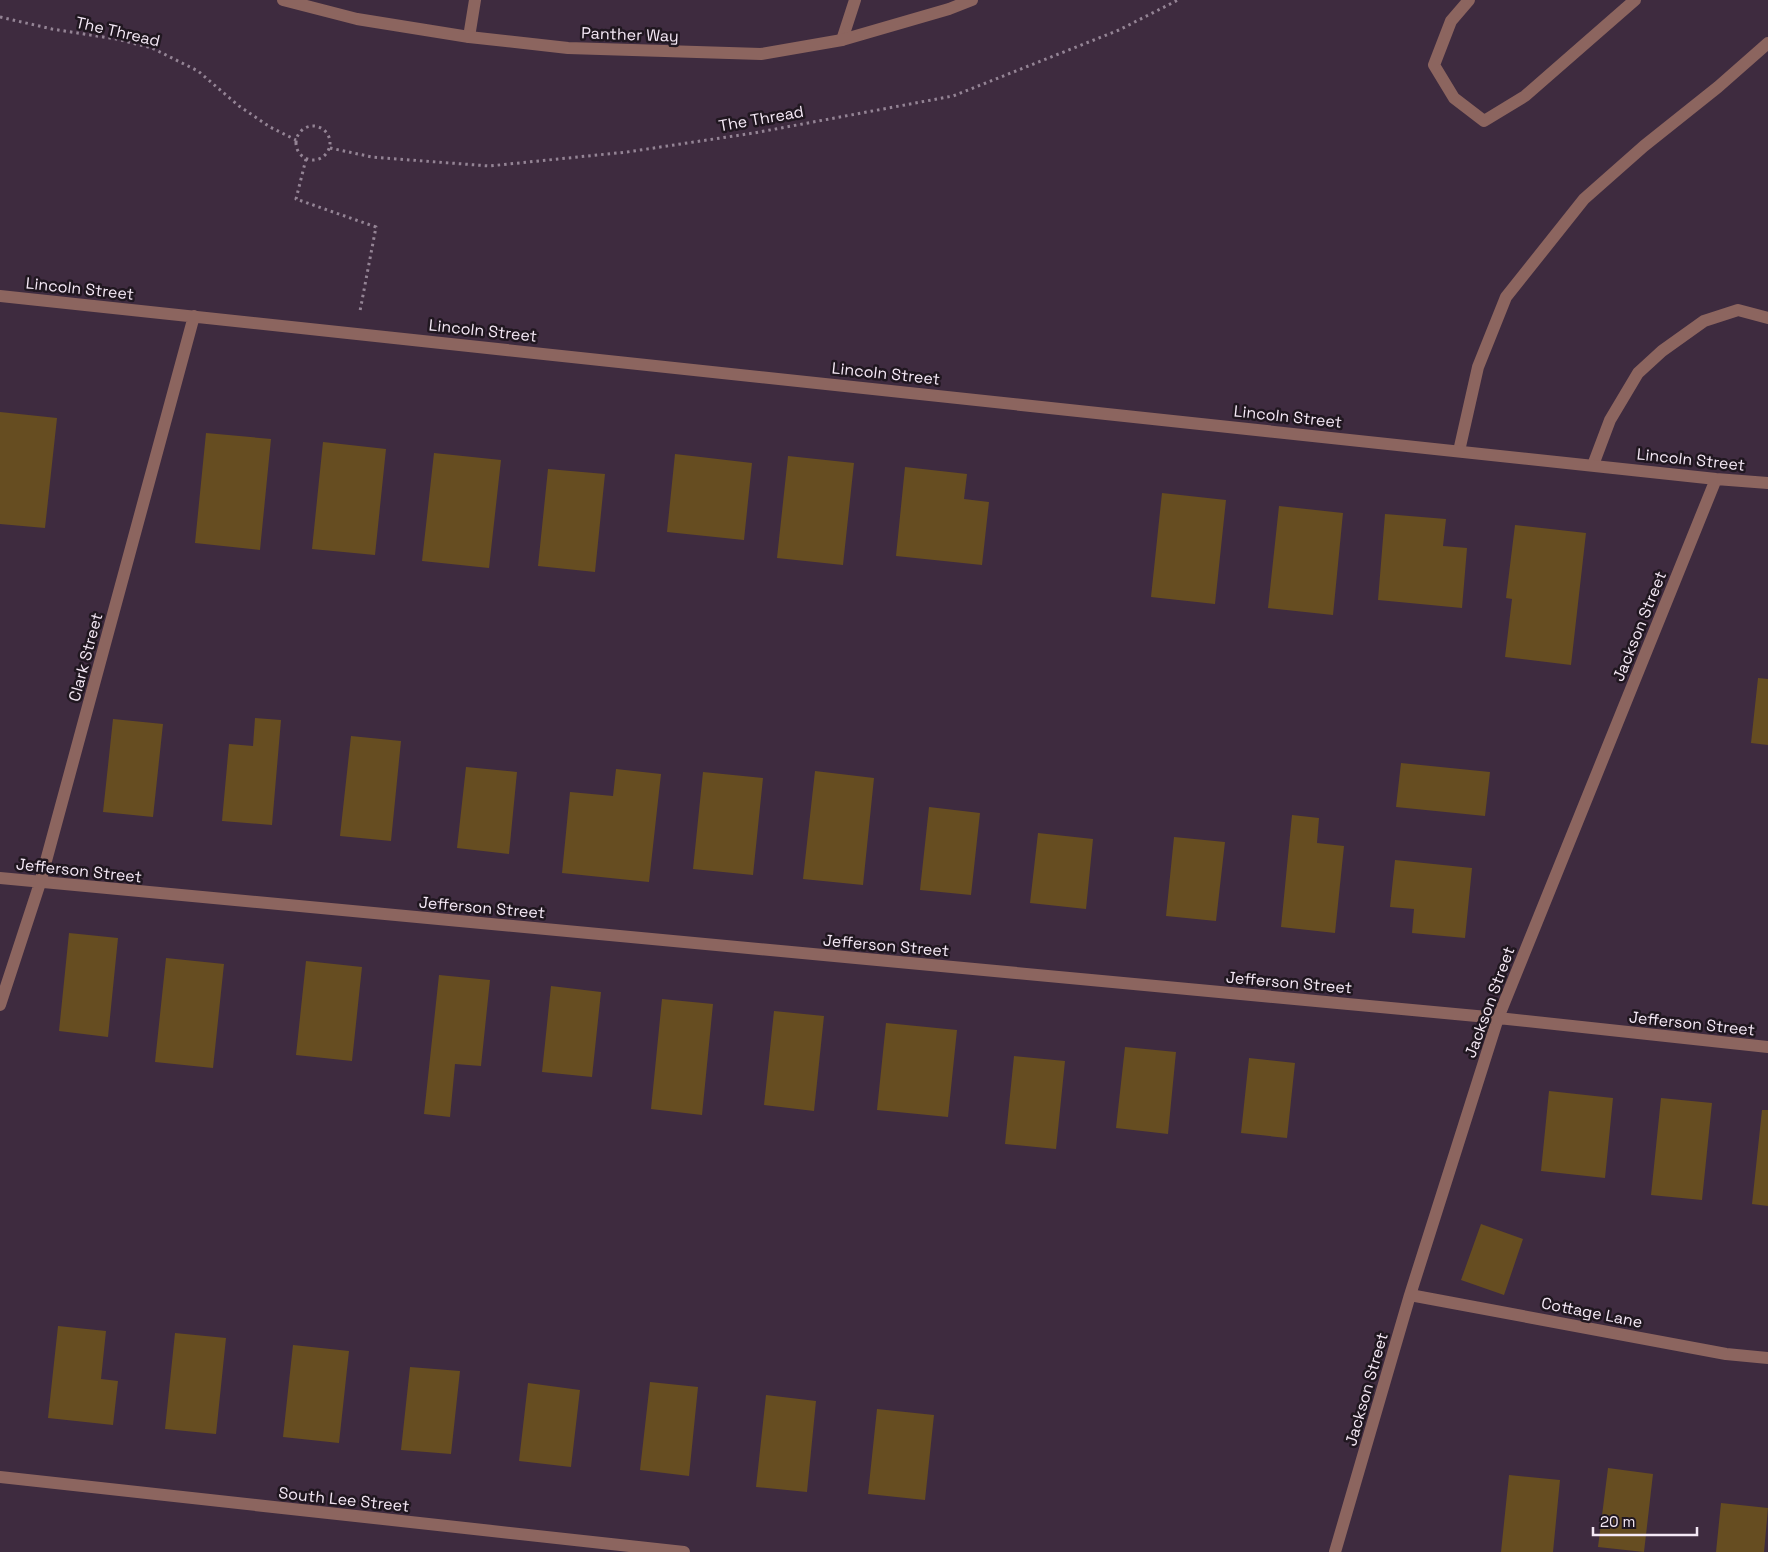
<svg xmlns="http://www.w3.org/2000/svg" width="1768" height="1552" font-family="'Space Grotesk',sans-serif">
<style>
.building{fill:#664d21}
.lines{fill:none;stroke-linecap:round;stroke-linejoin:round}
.path{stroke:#948495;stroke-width:3;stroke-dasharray:2.5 4;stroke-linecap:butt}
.service{stroke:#8c655f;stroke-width:12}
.minor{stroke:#8c655f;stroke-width:12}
.tertiary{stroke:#8c655f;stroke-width:12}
.labels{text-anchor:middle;stroke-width:5;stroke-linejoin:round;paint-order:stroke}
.street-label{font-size:16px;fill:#f4e8f5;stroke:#201720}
</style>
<rect width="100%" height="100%" fill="#3e2b3f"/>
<path class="building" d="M0,412L57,418L45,528L0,524Z
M206,433L271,439L260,550L195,543Z
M323,442L386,449L375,555L312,549Z
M434,453L501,460L489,568L422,561Z
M675,454L752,463L744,540L667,532Z
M788,456L854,463L843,565L777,558Z
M905,467L967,474L964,499L989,502L982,565L896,556Z
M548,469L605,474L595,572L538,566Z
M1162,493L1226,500L1215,604L1151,597Z
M1279,506L1343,513L1333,615L1268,608Z
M1385,514L1446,519L1443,546L1467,548L1462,608L1378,600Z
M1515,525L1586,533L1571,665L1505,657L1512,599L1506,598Z
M1758,678L1768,679V745L1751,743Z
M255,718L281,720L272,825L222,821L229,744L253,746Z
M113,719L163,724L153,817L103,812Z
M351,736L401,741L391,841L340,836Z
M1401,763L1490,772L1485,816L1396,807Z
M466,767L517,772L509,854L457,848Z
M616,769L661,774L649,882L562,873L570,792L613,796Z
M815,771L874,778L863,885L803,879Z
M703,772L763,778L753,875L693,869Z
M929,807L980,813L971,895L920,890Z
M1292,815L1319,818L1317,843L1344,846L1335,933L1281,927Z
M1038,833L1093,839L1086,909L1030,903Z
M1174,837L1225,842L1216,921L1166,916Z
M1395,860L1472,868L1465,938L1412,933L1414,909L1390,907Z
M69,933L118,938L108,1037L59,1031Z
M166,958L224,964L213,1068L155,1062Z
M306,961L362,967L352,1061L296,1055Z
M439,975L490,980L481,1066L455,1064L450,1117L424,1114Z
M551,986L601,992L592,1077L542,1072Z
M662,999L713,1004L702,1115L651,1109Z
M774,1011L824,1016L814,1111L764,1105Z
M886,1023L957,1030L948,1117L877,1110Z
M1125,1047L1176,1052L1168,1134L1116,1128Z
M1014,1056L1065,1061L1056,1149L1005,1144Z
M1249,1058L1295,1063L1287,1138L1241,1133Z
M1549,1091L1613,1098L1605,1178L1541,1171Z
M1661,1098L1712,1103L1702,1200L1651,1195Z
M1762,1110H1768V1206L1752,1204Z
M1481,1224L1523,1239L1504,1295L1461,1280Z
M58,1326L106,1331L101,1379L118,1381L113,1425L48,1418Z
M175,1333L226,1338L216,1434L165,1429Z
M293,1345L349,1351L339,1443L283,1437Z
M410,1367L460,1371L451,1454L401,1450Z
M650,1382L698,1387L689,1476L640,1470Z
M528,1383L580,1390L571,1467L519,1461Z
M766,1395L816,1401L807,1492L756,1487Z
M877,1409L934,1415L925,1500L868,1494Z
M1608,1468L1653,1474L1644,1552L1598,1547Z
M1509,1475L1560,1480L1553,1552H1501Z
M1721,1503L1768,1508L1764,1552H1716Z"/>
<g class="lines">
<path class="path" d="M0,17L52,29L116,39L152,48L198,71L239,106L270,127L296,140
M296 143a17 17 0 1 1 34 0a17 17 0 1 1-34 0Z
M330,148L372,157L489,166L627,152L754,133L953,96L1119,30L1178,0
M306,159L296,199L376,227L360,311"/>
<path class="service" d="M1469,0L1451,21L1434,65L1454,98L1484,121L1525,96L1635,0
M469,37L475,0
M1459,451L1478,367L1506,297L1584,199L1644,146L1718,87L1768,43
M1593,465L1610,420L1638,373L1662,351L1704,321L1738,310L1768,318"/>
<path class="minor" d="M842,40L855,0
M0,296L1716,479L1768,483
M0,878L1498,1018L1768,1047
M0,1005L40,883L194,316
M1410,1295L1726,1354L1768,1358
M0,1477L684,1552
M1335,1552L1410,1295L1498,1018L1716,479"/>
<path class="tertiary" d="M283,0L357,19L469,37L568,48L761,54L842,40L949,9L972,0"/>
</g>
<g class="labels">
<g class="street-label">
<text transform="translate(118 31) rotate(13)" y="6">The Thread</text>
<text transform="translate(630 34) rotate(2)" y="6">Panther Way</text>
<text transform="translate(761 118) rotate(-10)" y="6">The Thread</text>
<text transform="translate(80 288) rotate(6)" y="6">Lincoln Street</text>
<text transform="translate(483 330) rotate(6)" y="6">Lincoln Street</text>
<text transform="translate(886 373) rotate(6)" y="6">Lincoln Street</text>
<text transform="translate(1288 416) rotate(6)" y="6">Lincoln Street</text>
<text transform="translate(1691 459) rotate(6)" y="6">Lincoln Street</text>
<text transform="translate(1639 626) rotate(-68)" y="6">Jackson Street</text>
<text transform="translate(85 657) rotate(-75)" y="6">Clark Street</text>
<text transform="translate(79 870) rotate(6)" y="6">Jefferson Street</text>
<text transform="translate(482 907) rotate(5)" y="6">Jefferson Street</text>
<text transform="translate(886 945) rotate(5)" y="6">Jefferson Street</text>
<text transform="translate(1289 982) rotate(5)" y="6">Jefferson Street</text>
<text transform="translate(1489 1002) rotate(-70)" y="6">Jackson Street</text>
<text transform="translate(1692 1023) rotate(6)" y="6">Jefferson Street</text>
<text transform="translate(1592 1312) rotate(11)" y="6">Cottage Lane</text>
<text transform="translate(1366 1389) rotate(-74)" y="6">Jackson Street</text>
<text transform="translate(344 1499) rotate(6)" y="6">South Lee Street</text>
</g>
</g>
<path d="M1593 1527v8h104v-8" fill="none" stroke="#f4e8f5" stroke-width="2.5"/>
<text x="1600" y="1527" font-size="15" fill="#f4e8f5" stroke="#201720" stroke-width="4" paint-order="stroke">20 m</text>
</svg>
